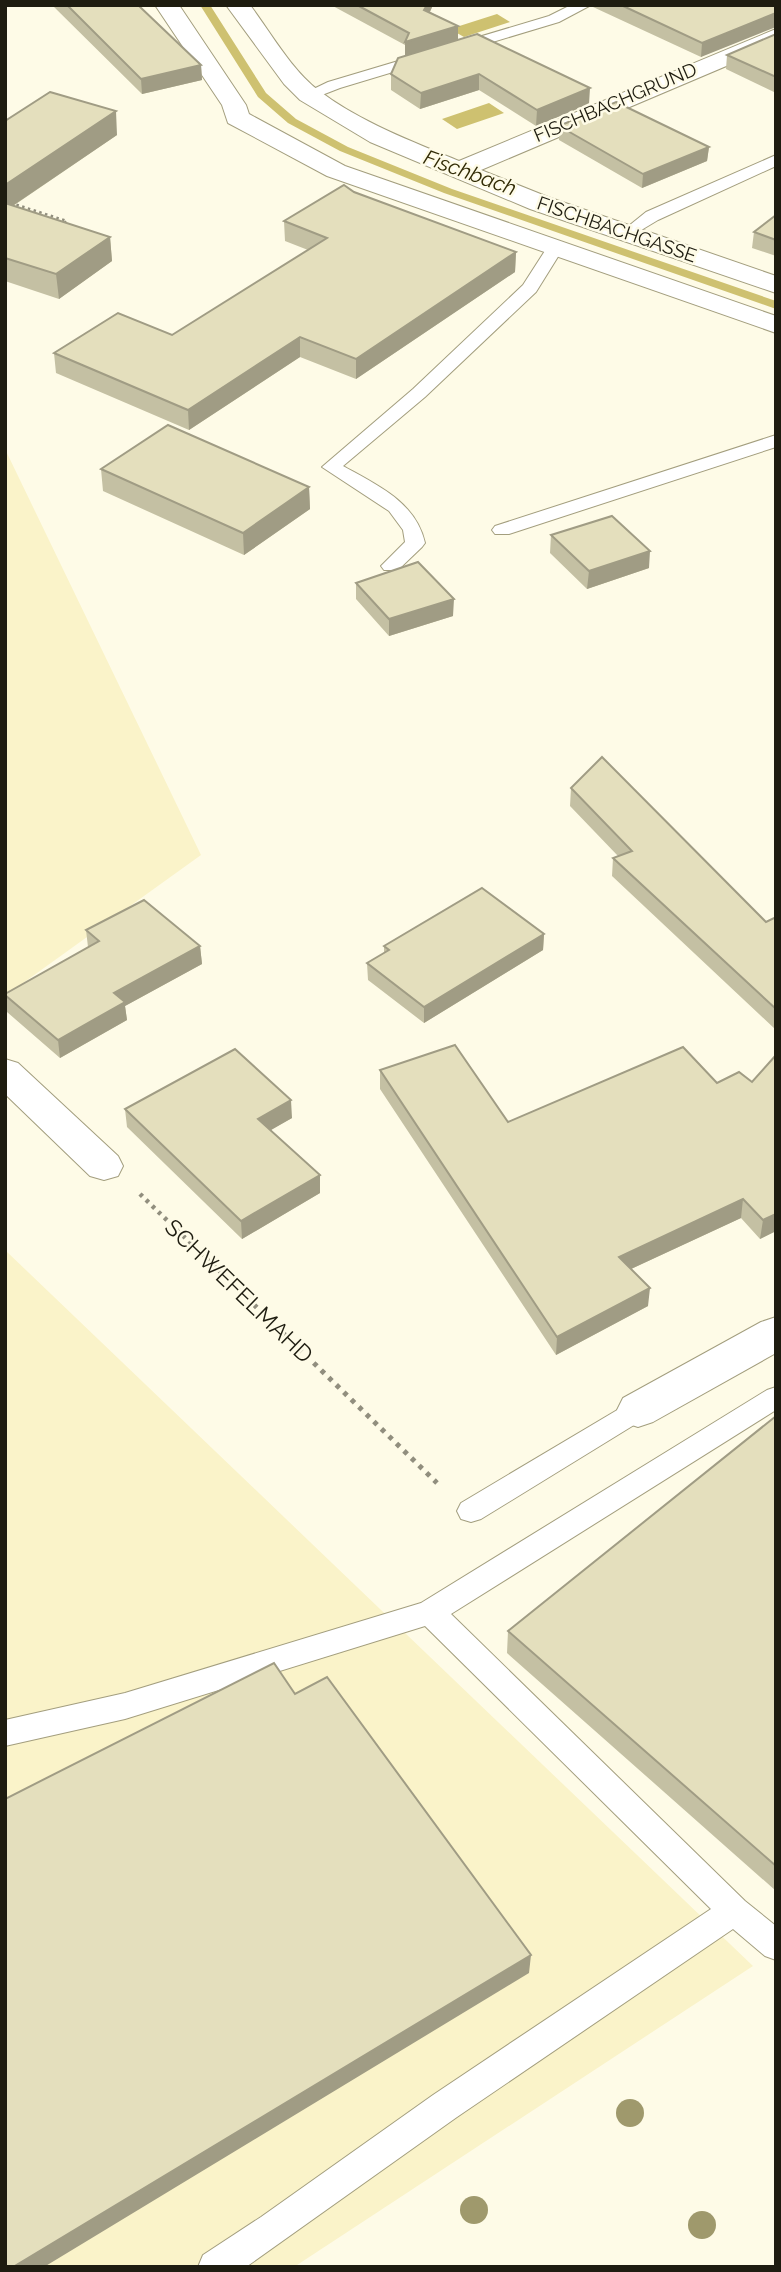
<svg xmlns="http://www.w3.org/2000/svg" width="781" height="2272" font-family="Raleway,sans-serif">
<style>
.built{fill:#faf3c9}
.water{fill:#cec170}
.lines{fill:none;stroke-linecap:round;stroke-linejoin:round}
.stream{fill:#cec170;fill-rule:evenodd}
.service-casing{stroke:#a39e7e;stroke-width:2}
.minor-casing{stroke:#a39e7e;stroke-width:2}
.path-far2{stroke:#918e7e;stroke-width:2.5;stroke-dasharray:2.5 3.5;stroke-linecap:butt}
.path-far1{stroke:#918e7e;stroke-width:4.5;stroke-dasharray:3.5 5;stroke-linecap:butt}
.path{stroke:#918e7e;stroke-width:5;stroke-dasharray:4.5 6;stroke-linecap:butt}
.service{fill:#fff;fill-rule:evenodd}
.minor{fill:#fff;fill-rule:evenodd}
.tree{fill:#9f996c}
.wall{fill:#c4c0a3}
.shaded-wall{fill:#a09c84}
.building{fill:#e4dfbd;stroke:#a09c84;stroke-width:2}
.labels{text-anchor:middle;stroke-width:5;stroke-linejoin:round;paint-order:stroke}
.far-street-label{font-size:19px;fill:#1e1c10;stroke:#fefbe7}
.far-water-label{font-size:21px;font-style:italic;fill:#312b06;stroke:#fefbe7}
.street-label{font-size:23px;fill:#1e1c10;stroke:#fefbe7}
</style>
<rect width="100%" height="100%" fill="#fefbe7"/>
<path class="built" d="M5,449L201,855L5,996Z
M5,1250L753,1966L294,2267H5Z"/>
<path class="water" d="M497,14L510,22L464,37L450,29Z
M489,103L504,113L457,129L442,119Z"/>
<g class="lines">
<path class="stream" d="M200,5H210L266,93L296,119L348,147L452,189L776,301V309L444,193L340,151L288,123L258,97Z"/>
<g class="service-casing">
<path id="service" d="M571,5H591L559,22L340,88L309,100L301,95L328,82L549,16Z
M776,155V166L658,220L628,238L620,233L646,212Z
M556,242L564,247L536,292L425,397L343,466C377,485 416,502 425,543L422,547L398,570H384L381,566L405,542L403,530L389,511L322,467L413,389L523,285L550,243Z
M776,435V447L509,534H495L492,530L495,526Z
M776,1387V1410L451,1614L745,1901L776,1926V1960L765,1956L733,1929L457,2117L246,2267H198L203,2255L261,2217L433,2095L711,1909L425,1626L125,1719L5,1746V1720L125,1693L421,1603L767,1390Z
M638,1399L647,1403L651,1410L647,1417L481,1519L471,1522L461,1519L457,1511L461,1503L629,1403Z"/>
</g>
<g class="minor-casing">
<path id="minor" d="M155,5H179L246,105L249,114L345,166L776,316V333L327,176L228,123L222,105Z
M226,5H250C271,33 291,69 318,90C360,122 411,141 459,161L776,29V45L481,170L548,197L776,276V293L530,209L370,142L300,100L284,84Z
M5,1059L18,1063L118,1156L123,1166L118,1176L104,1180L90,1176L5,1094Z
M776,1317V1353L653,1422L638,1427L623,1422L617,1410L623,1398L761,1322Z"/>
</g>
<path class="path-far2" d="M5,201L67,221L62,225"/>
<path class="path-far1" d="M140,1194L248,1299"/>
<path class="path" d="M246,1297L437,1483"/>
<use href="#service" class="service"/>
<use href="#minor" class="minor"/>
</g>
<g class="tree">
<circle cx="630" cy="2113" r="14"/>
<circle cx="474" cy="2210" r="14"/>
<circle cx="702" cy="2225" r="14"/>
</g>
<path class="wall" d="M52,5H138L201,65L202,80L142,94Z
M331,5H433L430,12L458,26V40L589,104L536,126L479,90L420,109L391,90V74L405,55V45Z
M592,5H776L701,57L593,7Z
M776,34V93L726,69L727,55Z
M5,121L117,135L13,206L110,237L112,261L59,299L5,281Z
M559,126L709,147L707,161L642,188L559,140Z
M354,192L516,252L515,272L356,379L300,357L189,430L56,373L54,353L172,335L308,250L285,241L284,221Z
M776,215V256L752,248L754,232Z
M101,469L309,487L310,509L244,555L103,491Z
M551,535L649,568L587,589L550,553Z
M356,583L453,616L389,636L356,599Z
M571,788L766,922L776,917V1030L612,876L613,858L618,856L570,806Z
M86,930L200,946L202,964L125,1006L127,1020L60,1058L7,1012L5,994L88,947Z
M544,934L543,950L424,1023L368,980L367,963L384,953V946Z
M776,1055V1231L760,1239L741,1218L631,1269L648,1306L556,1355L380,1089V1070L508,1122L717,1083L752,1082Z
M125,1109L292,1118L270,1130L320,1175V1193L242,1239L127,1127Z
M776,1416V1891L507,1653L508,1631Z"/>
<path class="shaded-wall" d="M427,5H433L424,24V10Z
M776,13V27L701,57L702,43Z
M458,26V40L405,56V42Z
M201,65L202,80L142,94L141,79Z
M479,74V90L420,109L421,93Z
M590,88L589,104L536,126L537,110Z
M116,111L117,135L5,211V185Z
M709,147L707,161L642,188L643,174Z
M110,237L112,261L59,299L56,274Z
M516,252L515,272L356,379V359Z
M300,337V357L189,430L188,410Z
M309,487L310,509L244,555L243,533Z
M650,551L649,568L587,589L589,571Z
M454,599L453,616L389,636V619Z
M544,934L543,950L424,1023V1007Z
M200,946L202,964L125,1006L127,1020L60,1058L58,1040L114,993Z
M291,1100L292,1118L259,1137L258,1119Z
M320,1175V1193L242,1239L241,1221Z
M743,1199L741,1218L618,1275L619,1257Z
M776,1214V1231L760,1239L763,1220Z
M650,1288L648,1306L556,1355L557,1337Z
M531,1955L529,1973L44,2267H13Z"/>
<path class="building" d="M67,5H138L201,65L141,79Z
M357,5H427L424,10L458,26L405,42L409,33Z
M621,5H776V13L702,43Z
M477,34L590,88L537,110L479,74L421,93L391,74L398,58Z
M776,34V77L727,55Z
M50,92L116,111L5,185V121Z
M616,102L709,147L643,174L559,126Z
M344,185L354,192L516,252L356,359L300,337L188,410L54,353L118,313L172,335L327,238L284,221Z
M5,203L110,237L56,274L5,258Z
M776,215V240L754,232Z
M168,425L309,487L243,533L101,469Z
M612,516L650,551L589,571L551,535Z
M418,562L454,599L389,619L356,583Z
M602,757L766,922L776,917V1009L613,858L632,851L571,788Z
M482,888L544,934L424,1007L367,963L389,950L384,946Z
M144,900L200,946L114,993L125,1002L58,1040L5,995V994L99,941L86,930Z
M455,1045L508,1122L683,1047L717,1083L739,1072L752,1082L776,1055V1214L763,1220L743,1199L619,1257L650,1288L557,1337L380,1070Z
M235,1049L291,1100L258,1119L320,1175L241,1221L125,1109Z
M776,1416V1866L508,1631Z
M274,1663L295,1694L327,1677L531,1955L13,2267H5V1799Z"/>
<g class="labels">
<g class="far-street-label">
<text transform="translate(615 102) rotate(-23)" y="7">FISCHBACHGRUND</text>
<text transform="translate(617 229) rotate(19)" y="7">FISCHBACHGASSE</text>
</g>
<g class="far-water-label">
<text transform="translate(470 173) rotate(20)" y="7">Fischbach</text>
</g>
<g class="street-label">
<text transform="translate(239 1291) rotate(44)" y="8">SCHWEFELMAHD</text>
</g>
</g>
<rect width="781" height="2272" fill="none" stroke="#1e1c10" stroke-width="14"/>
</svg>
